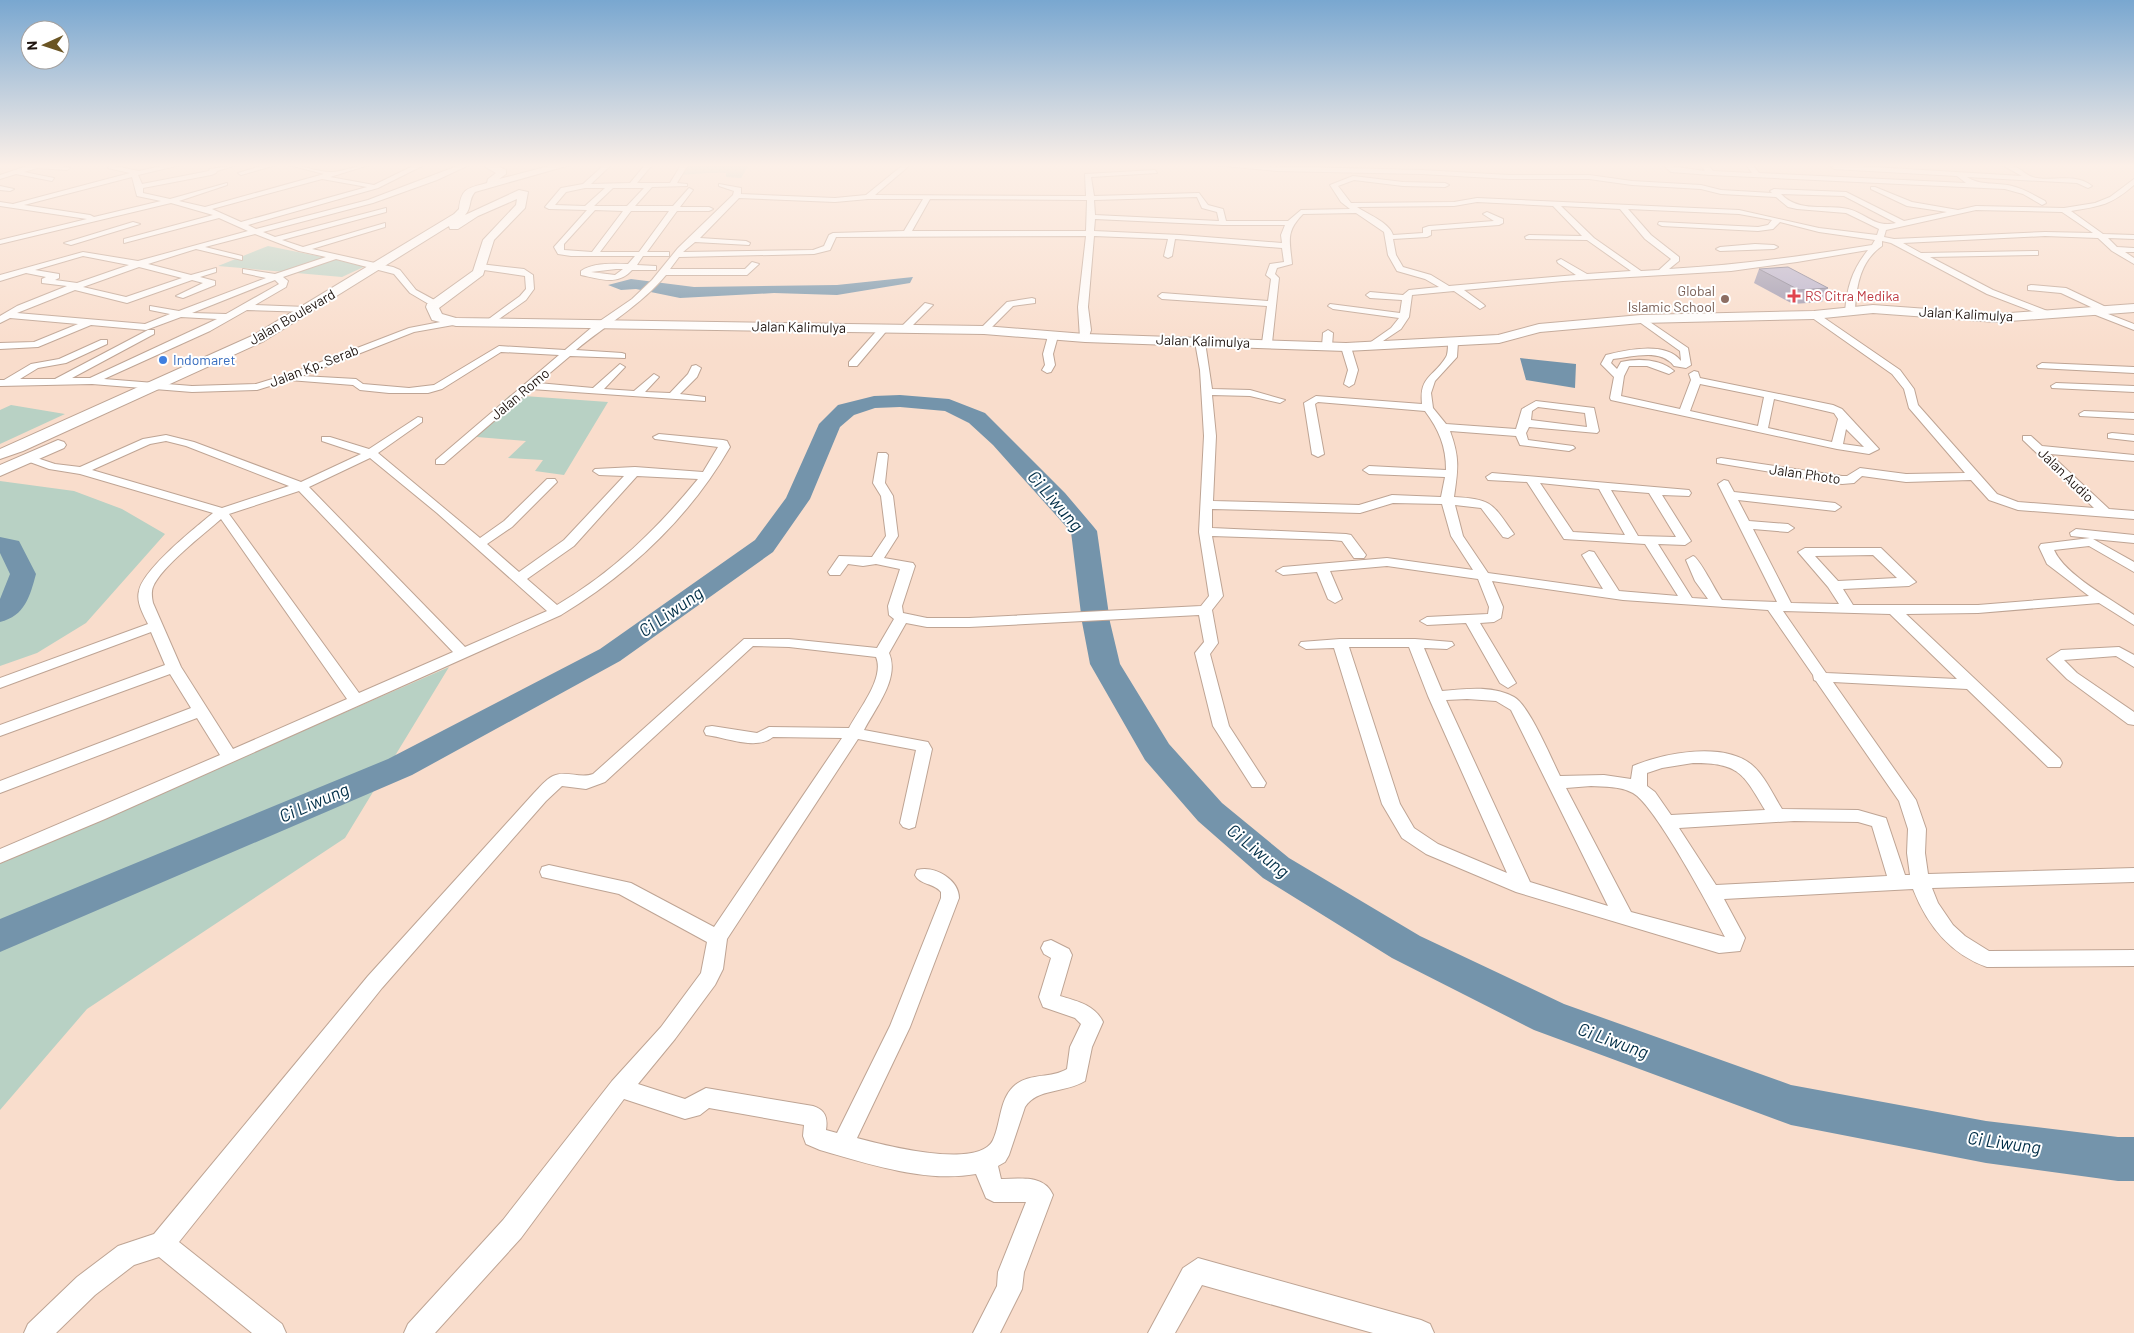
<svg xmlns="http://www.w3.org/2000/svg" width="2134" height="1333" font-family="Barlow,sans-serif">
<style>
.green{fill:#b8d1c4}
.water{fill:#7494ab}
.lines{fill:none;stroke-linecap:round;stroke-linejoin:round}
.river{fill:#7494ab;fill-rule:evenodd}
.street-casing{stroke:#bea494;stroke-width:2}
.secondary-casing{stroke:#bea494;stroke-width:2}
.street{fill:#fff;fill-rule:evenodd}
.secondary{fill:#fff;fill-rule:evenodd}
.wall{fill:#9e99b0}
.building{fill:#b8b2cd;stroke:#817d90}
.health-dot{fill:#e0444e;stroke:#fff;stroke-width:2}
.education-dot{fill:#8d6e63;stroke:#fff;stroke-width:2}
.shop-dot{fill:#3f7fe0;stroke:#fff;stroke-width:2}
.labels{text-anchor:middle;stroke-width:4;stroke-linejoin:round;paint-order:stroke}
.far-education-label{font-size:14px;fill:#785e54;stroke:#fff;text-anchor:end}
.far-health-label{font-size:14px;fill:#be3a42;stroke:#fff;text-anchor:start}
.far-street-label{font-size:14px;fill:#1f1510;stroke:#fff}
.far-shop-label{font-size:14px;fill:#366cbe;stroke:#fff;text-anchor:start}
.water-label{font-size:18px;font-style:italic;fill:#012e47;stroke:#fff}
</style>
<rect width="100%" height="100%" fill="#f9ddcc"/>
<path class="green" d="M685,165H749L741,178L726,177V173C708,172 693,175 676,175Z
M268,246L337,260L370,264L342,277L218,266Z
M510,395L608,402L564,475L535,471L543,460L508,458L526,441L465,436Z
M11,405L65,414L0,444V410Z
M0,481L74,491L122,509L165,534L86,623L37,653L0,666Z
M449,667L345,838L87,1009L0,1110V863Z"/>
<path class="water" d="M913,277L910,283L837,295L774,293L680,298L636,289L621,290L608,285L631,279L694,287L837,285Z
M1520,358L1576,364L1575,388L1526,380Z"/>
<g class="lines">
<path class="river" d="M900,395L949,399L985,413L1065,493L1093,526L1097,531L1110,622L1120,664L1169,744L1222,803L1289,858L1420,936L1564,1004L1791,1085L1986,1121L2118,1137H2134V1181H2118L1986,1163L1791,1125L1534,1030L1392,958L1263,878L1198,821L1145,760L1090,664L1082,622L1071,532L993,445L969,423L945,411L900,407L875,408L854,415L840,427L810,499L773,552L620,661L412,775L0,952V919L388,759L600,649L755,540L786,498L819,424L838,405L874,396Z
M0,537L19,541L36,574C30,596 25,616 0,622V599L10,574L0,553Z"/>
<g class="street-casing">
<path id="street" d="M30,165H57L70,168L67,170L37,168L24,172L54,178L52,181L16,174L0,179V175Z
M109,165L139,171L166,165H180L138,175L142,184L209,171L210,169L237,165L217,171L216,173L211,175L143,188V193L170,199L227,183V185L179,201L205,207L324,174L289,165C303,165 319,173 333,172C346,171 356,165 369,165L330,177L374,185L415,165H424L378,188L248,225L256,229L368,200L460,165H469L437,180L373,203L263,232L275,237L386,208V212L282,240L303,247L385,223V227L312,249L393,267L400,270L416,290L438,302V306H432L410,293L394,274L336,259L283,277L288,281L286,287L255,305L306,307L311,310L309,312L247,310L210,331L104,379L192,386L256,384L295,372L409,328L456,319L459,320V324L414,332L302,376L356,379L363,384L409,388L434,385L499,346L565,350L597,323L632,299L652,280L678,248L733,195L734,191L719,186V184L741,188V194L835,198L866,195L903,165H910L875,195L1086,196L1085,174L1155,170L1157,173L1091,177L1094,196L1199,193L1208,205L1223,209L1226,221H1288L1301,210L1350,209L1341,202L1330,185L1353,176L1403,182L1445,183L1449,185L1445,187L1403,186L1354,180L1338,186L1351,203L1454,202L1477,198L1739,210L1819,228L1877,235L1879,229L1846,213L1797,209L1788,207L1776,197L1721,194L1701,189L1632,185L1589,179H1509L1422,174L1277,171L1214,165L1422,170L1509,175H1589L1632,181L1701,185L1721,190L1772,193L1770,191L1774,189L1846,192L1904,221L1947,212L1907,206L1871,189V187H1875L1912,202L1958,210L1976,206L2064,208L2095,203L2110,197L2134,179V185C2111,205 2101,206 2071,211L2103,234L2134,235V239L2108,238L2117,247L2134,248V252H2125L2134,258V264L2112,251L2098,238L2045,236L1903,243L1921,253L2038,251V255H2035L1930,257L1993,290L2050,312L2052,314L2047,317L1987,294L1891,243L1882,241V246C1860,261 1856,287 1855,312L1850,315L1845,312C1847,287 1852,270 1868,250L1797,262L1731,271L1563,281L1464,290L1483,304L1485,306L1480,309L1454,291L1412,295L1409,317L1401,329L1371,349L1368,348V344L1391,328L1399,318L1333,309L1328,306L1330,304L1400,313L1402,300L1370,298L1366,295L1370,292L1403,295L1409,290L1439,287L1425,279L1397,271L1388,255L1384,232L1356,213L1303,214C1285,232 1290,241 1292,264L1277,268L1275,274L1279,278L1272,343L1267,346L1262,343L1267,306L1162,299L1158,296L1162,293L1268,301L1271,279L1266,275L1270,264L1284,262L1282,248L1175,239L1172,256L1168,258L1164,256L1168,239L1094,236L1088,307L1091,330L1088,340L1085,341L1080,338L1078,307L1086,236L836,237L830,250L814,254L679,257L670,269H745L752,262L759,264L747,275H666C641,305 606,325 576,350L622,353L625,354V358L570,356L538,383L593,388L620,364L625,367L604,389L634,391L654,374L659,377L645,392L670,393L688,374L692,366L696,365L701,368L697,377L680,394L705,397V401L531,389L444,464H436V460L559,355L501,352L442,389L428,393H389L360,390L353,385L289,380L257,390L192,392L92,384L0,386V380H4L31,364L59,359L101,340H107V344L66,363L38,368L20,379H55L148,330H154V334L72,378H90L217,319L181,317L146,330L91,325L38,347L0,349V343L34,342L78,324L10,318L0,323V316L17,306L67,286L42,283V279L46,277L26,273L0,281V275L83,252L138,261L248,231L219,218L124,243V239L213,215L171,203L0,244V240L87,219L0,206V202L13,204L130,173L108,168ZM132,177L137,196L161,201L94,217L90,215L24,205ZM322,179L367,187L241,222L212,209ZM1781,194L1844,196L1896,223C1874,228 1868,214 1848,209C1826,204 1799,213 1781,194ZM1197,197L1202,208L1217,212L1219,221L1095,215L1094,200ZM739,198L835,202L868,199H923L904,231L833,233L829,235L824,246L813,250L683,252L695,242L749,245L750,243L746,241L700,238ZM930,199L1087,200L1086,231H912ZM1477,202L1553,206L1582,236L1529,235L1525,237L1526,239L1587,240L1631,271L1587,274L1561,259L1557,261L1558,263L1576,275L1449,286L1431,275L1403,267L1396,255L1393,239L1427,237L1431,235V230L1499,225L1503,223V219L1487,212L1483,214L1494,221L1429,226L1423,228V233L1393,235C1389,222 1367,214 1357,207L1454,206ZM1561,206L1620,209L1645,239L1671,259L1659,270L1641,271L1594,238ZM1628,209L1739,214L1772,220L1768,225L1758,227L1659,222L1658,224L1662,226L1758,231L1773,229L1780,222L1819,232L1875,240L1872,245C1805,256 1738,265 1669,269L1679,261V257L1651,235ZM1976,210L2062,212L2093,233L2045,232L1894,239L1884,237L1886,230ZM1095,219L1223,225H1285L1281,235L1282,243L1180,235L1094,231ZM255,234L299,251L326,257L275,274L243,269V273L266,278L179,311L150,306V310L170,314L145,324L17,313L75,290L127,303L192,280L203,283L176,296L183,298L215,285V281L200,277L216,272V268L191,275L148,264L196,249L242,260V256L205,247ZM83,256L129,265L77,283L55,280L59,278V274L35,270ZM139,267L182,278L126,297L83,287ZM275,280L279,284L226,314L192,313Z
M264,165H276L241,175L238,173Z
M604,165H611L591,184L630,183L645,165H652L637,183H670L681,165H688L677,183L687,184V186L652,187L635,206H673L689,188L693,190L680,207H709L713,209L709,211H677L647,252H669V256H643L637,265L656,266V270H632C618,286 600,279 581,275V271C594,262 613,264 628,264L635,256H571L558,254L554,247L587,210L549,209L545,207L561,188L583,184ZM585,188H605L585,206L555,205L566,192ZM613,188H644L627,206H594ZM595,210L623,211L592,252L564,250V244ZM631,211H669L639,252H600ZM616,269H623L615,275L591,272Z
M1663,165L1705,171L1701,165H1708L1713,171L1752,173L1746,165H1753L1759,173L1966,183L1957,176L1834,169L1831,167L1840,165L2022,176L2002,165C2020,165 2017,169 2030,176C2047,184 2073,171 2092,186L2088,188L2077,183L1967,177C1980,186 1996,182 2012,186C2024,189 2034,195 2045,201L2046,203L2042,205L2023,194L2005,189L1711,175L1671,172Z
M0,186L14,189L10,191L0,190Z
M133,222L140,224L71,245L64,243Z
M1755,244L1774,245L1778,247L1774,249L1720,251L1716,249L1720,247Z
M480,264L524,269L533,275L534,289L526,300L489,326L484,323L486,321L520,296L526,289L525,276L477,269L476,267Z
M2031,285L2066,288L2106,307L2108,309L2103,312L2134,324V330L2088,312V308H2093L2061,293L2028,290V286Z
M1032,298L1035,299V303L1013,306L987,332L979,330L1007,302Z
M925,303L933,305L908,330H902V326Z
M1811,313H1817L1900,370L1914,389L1918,405L1997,494L2018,502L2094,508L2023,440V436H2031L2042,446L2134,455V461L2050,454L2109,509L2134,511V519L2018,510L1989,500L1971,480L1906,482L1862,476L1854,483L1842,484L1717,463V459L1721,458L1842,476H1847L1860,468L1906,474L1965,473L1909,408L1904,389L1892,374L1811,317Z
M1641,316L1688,348L1691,365L1686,368L1674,366C1661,348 1632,357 1613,359L1611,363L1617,369L1621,362C1638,358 1661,359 1674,371L1669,374L1647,366H1629L1624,376L1621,396L1680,409L1691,380L1689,374L1694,371L1698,372L1700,378L1833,405L1842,409L1879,449L1869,454L1837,449L1611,400L1610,398L1614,377L1601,364L1606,355C1626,350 1666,341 1681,361L1680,351L1638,321L1636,319ZM1700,384L1764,397L1758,426L1690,411ZM1774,399L1834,413L1838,419L1832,442L1768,428ZM1846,429L1864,447L1843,444Z
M881,326L889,328L857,366H849V362Z
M1328,330L1333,333L1332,346L1327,349L1322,346L1323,333Z
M1053,333L1058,336L1053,354L1055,365L1051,372L1047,373L1042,370L1045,365L1043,354L1048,336Z
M1200,339L1205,342L1212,389L1250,390L1285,400L1280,403L1250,396L1212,395L1216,436L1213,501L1359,505L1392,495L1441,497L1445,477L1369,474L1363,470L1369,466L1446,470C1446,446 1439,430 1425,411L1318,402L1315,404L1324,454L1318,457L1312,454L1304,403L1316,396L1422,404C1419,376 1434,377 1446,357C1448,354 1448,347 1448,342L1453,339L1458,342L1457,357L1435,381L1431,393L1433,408L1446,424L1516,429L1522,409L1536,401L1594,408L1599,431L1597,433L1529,427L1526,433L1528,440L1573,446L1575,448L1569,451L1520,445L1516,436L1450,431C1460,458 1458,469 1454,497C1492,499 1492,503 1514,534L1508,538L1503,537L1481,508L1455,505L1463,536L1488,573L1603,589L1582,555L1589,551L1594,552L1619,591L1678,596L1645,544L1564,539L1527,482L1488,480L1486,477L1492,473L1689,490L1691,493L1689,496L1662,495L1691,541L1685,545L1658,544L1692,598L1708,599L1695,581L1686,560L1693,556C1699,557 1716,592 1722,600L1777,602L1718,484L1724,480L1728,481L1734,492L1835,503L1841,507L1835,511L1738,500L1749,521L1788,524L1794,528L1788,532L1753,529L1791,603L1839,604L1828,587L1798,552L1805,548H1881L1916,582L1909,586L1843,589L1853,605H1978L2089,596L2047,564L2039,547L2041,544L2090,538L2071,536L2070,533L2076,529L2134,535V543L2093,539L2134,562V572L2089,546L2054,550C2065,575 2111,599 2134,615V625L2099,603L1978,613L1906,614L2060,759L2062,763L2060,767H2048L1967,689L1833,682L1916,800L1926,829L1925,853L1928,874L2134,868V882L1932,888L1938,903L1953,925L1965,936L1989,951L2134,950V966L1987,967C1950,954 1927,925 1913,889L1724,899L1745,938L1740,951L1719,953L1516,892L1426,854L1402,838L1382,804L1334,648L1306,649L1299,645L1301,642L1340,639H1415L1452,642L1454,645L1447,649L1424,648L1442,691C1465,689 1492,685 1514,697C1529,705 1551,758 1560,776L1604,775L1631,779L1633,766C1663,753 1724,741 1752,765C1765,776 1773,795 1782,809L1858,810L1886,818L1905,875H1910L1907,853L1908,829L1899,801L1816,681L1814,680L1813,675L1768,610L1623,600L1492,581L1503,607L1501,618L1494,622L1480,623L1516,683L1508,688L1500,683L1466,623L1427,625L1420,621L1427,617L1488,614L1489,607L1478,579L1387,566L1330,571L1342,599L1335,603L1328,599L1317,572L1283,575L1276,571L1283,567L1387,558L1473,570L1451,536L1442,504L1393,503L1360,513L1212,509V528L1346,534L1351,535L1366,555L1364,558H1354L1342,541L1332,540L1212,536L1223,596L1212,610L1218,643L1210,654L1229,726L1266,783L1264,787H1252L1213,726L1195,653L1204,642L1199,615L969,627H927L906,623L889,653C900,678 876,707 864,730L928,742L932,749L915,827L909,829L903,827L900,823L916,750L858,739L727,939L723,969L715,985L675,1039L638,1084L685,1099L706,1088L813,1106C825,1110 828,1117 826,1130L837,1133L890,1026L941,898V892C934,883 920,885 915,875L917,870C935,865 959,880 959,898L910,1027L857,1138C883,1145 979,1170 993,1140C1001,1123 999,1101 1013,1087C1028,1072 1051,1079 1067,1069L1070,1047L1081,1024L1075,1018L1043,1007L1039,997L1051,958L1044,954L1041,948L1044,942L1051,940L1069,949L1072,955L1060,996C1077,1001 1095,1005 1103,1022L1092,1047L1085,1081C1066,1093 1037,1088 1025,1107L1009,1155L1005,1162L998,1166L1001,1179C1020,1179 1044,1174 1053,1195L1024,1272L1022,1289L1000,1333H973L997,1286L998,1272L1026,1202H994L986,1198L976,1174C925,1183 869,1164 820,1150L806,1144L803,1136L804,1125L709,1108L700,1115L685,1119L624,1099L521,1238L435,1333H404L408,1324L503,1220L612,1081L661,1027L701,973L707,942L619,894L542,877L540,872L542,867L549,865L631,883L714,927L842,738L773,737C758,750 730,739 712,736L706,735L704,731L706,727L712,726L757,733L769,727L849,728C859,709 885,678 876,657L789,647L753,646L605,782L586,789L562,786L546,801L382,988L179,1242L282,1324L286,1333H252L159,1257L134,1265L95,1295L56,1333H24L28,1324L77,1277L118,1246L154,1234L368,976L534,793C539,788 546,779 553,776C566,770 580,779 593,774L744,639H789L877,648L894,619L889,615L888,606L900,569L876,564L863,566L848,564L840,575H830L828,572L839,556L872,557L886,536L881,496L873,483L878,453H886L888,455L885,483L893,496L898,536L884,558L913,563L915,566L902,606L903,613L927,618H969L1201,606L1209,596L1199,532L1204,436L1200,370L1195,342ZM1538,407L1585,413L1587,427L1531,420L1532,411ZM1540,483L1599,489L1625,535L1573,532ZM1611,490L1649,493L1676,537L1638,536ZM1873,555L1897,578L1838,581L1815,556ZM1783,611L1890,614L1957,679L1826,673ZM1349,647H1409L1428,696L1507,873L1438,844L1414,828L1400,804ZM1467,699L1496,701L1511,710L1608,906L1530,882L1446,700ZM1693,763C1739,763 1743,773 1765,810L1671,815L1655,792L1647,786V773L1662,768ZM1591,786C1605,787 1620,786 1633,793C1655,805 1711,910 1725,937L1631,912L1566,788ZM1794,821L1858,822L1872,826L1887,876L1716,885L1679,828Z
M1346,344L1351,347L1358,370L1354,384L1349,387L1344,384L1348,370L1341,347Z
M2042,363L2134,367V373L2038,368L2037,366Z
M2056,383L2134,386V392L2052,388L2051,386Z
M2084,411L2134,413V419L2080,416L2079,414Z
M418,417L422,418V422L378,453L480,538L504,521L547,479H555L557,482L512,527L487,544L519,572L564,540L624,476L599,475L593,471L595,469L635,467L703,472L718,447L655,439L653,437L659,434L723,440L727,441L730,447C689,518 630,573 561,615L105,819L0,863V849L220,755L197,718L0,793V781L191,708L170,674L0,736V725L165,665L151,632L0,688V678L148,624C143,614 136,602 139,591C143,569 195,528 213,513L80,474L49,469L27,461V457L31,456L55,464L80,467L143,439L166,435L194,442L301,482L361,454L322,441V437H330L369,449ZM166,441L186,446L289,486L222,508L92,470L150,444ZM370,458L437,513L547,611L465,647L309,487ZM637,476L698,479C657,529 613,572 557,605L527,579L574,546ZM299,491L453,652L359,693L229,514ZM221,519L347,699L233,749L181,667L153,603C152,598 151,592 153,587C161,567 204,534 221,519Z
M2112,433L2134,435V441L2108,438V434Z
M2119,647L2134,655V667L2116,656L2064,660L2077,673L2134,712V725L2128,724L2067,679L2047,659L2061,650Z
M1198,1258L1421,1320L1430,1324L1434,1333H1373L1202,1285L1175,1333H1148L1183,1268Z"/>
</g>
<g class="secondary-casing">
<path id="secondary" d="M482,165H496L506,170V174L499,179L553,165H570L475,192C468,200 472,208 465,215L519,190L528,192L525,208L494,240L483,275L439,308L442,314L456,318L984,326L1085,334L1346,343L1498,335L1539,324L1641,315L1814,311L1873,305L1996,314L2134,304V312L1996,322L1873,313L1814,319L1641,323L1540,332L1499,343L1346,351L1085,342L984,334L456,326L432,320L426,307L427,304L473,271L483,240L516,205L517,199L478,216L458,229H450L449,226L264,341L23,451L0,459V449L254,335L454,214L459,209C461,188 468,188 487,183L488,179L496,173Z
M58,440L64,442L66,445L64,448L0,476V465Z"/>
</g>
<use href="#street" class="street"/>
<use href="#secondary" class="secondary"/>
</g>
<path class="wall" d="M1759,269L1828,288L1822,302L1793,304L1754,283Z"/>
<path class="building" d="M1788,267L1828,288L1799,290L1759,269Z"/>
<linearGradient id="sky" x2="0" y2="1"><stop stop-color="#79a7d0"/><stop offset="0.47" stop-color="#fcf0e8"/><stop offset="1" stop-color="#fcf0e8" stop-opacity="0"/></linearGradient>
<rect width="2134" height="352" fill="url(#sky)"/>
<path class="health-dot" d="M1791.5 288.5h5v5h5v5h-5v5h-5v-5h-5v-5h5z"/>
<circle class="education-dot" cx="1725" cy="299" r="5"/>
<circle class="shop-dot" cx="163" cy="360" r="5"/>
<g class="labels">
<g class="far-education-label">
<text x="1715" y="296">Global<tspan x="1715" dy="16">Islamic School</tspan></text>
</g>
<g class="far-health-label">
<text x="1805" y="301">RS Citra Medika</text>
</g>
<g class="far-street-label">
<text transform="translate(1966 314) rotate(3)" y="5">Jalan Kalimulya</text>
<text transform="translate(292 317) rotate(-30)" y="5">Jalan Boulevard</text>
<text transform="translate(799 327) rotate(1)" y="5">Jalan Kalimulya</text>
<text transform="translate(1203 341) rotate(2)" y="5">Jalan Kalimulya</text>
<text transform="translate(314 366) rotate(-21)" y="5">Jalan Kp. Serab</text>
<text transform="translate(520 394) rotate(-40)" y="5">Jalan Romo</text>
<text transform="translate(1805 474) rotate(8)" y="5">Jalan Photo</text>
<text transform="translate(2066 475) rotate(44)" y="5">Jalan Audio</text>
</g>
<g class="far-shop-label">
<text x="173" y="365">Indomaret</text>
</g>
<g class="water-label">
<text transform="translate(1055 501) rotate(49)" y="6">Ci Liwung</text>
<text transform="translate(671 612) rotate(-35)" y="6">Ci Liwung</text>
<text transform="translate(314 803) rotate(-23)" y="6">Ci Liwung</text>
<text transform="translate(1258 851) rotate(39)" y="6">Ci Liwung</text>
<text transform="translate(1613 1041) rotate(20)" y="6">Ci Liwung</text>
<text transform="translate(2004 1143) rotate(8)" y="6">Ci Liwung</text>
</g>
</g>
<g transform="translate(45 45) rotate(267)"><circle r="24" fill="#ffffff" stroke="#a5a19f"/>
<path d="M0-4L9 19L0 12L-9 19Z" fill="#6b5524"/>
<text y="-8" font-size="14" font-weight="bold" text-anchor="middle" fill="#1f1510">N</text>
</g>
</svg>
